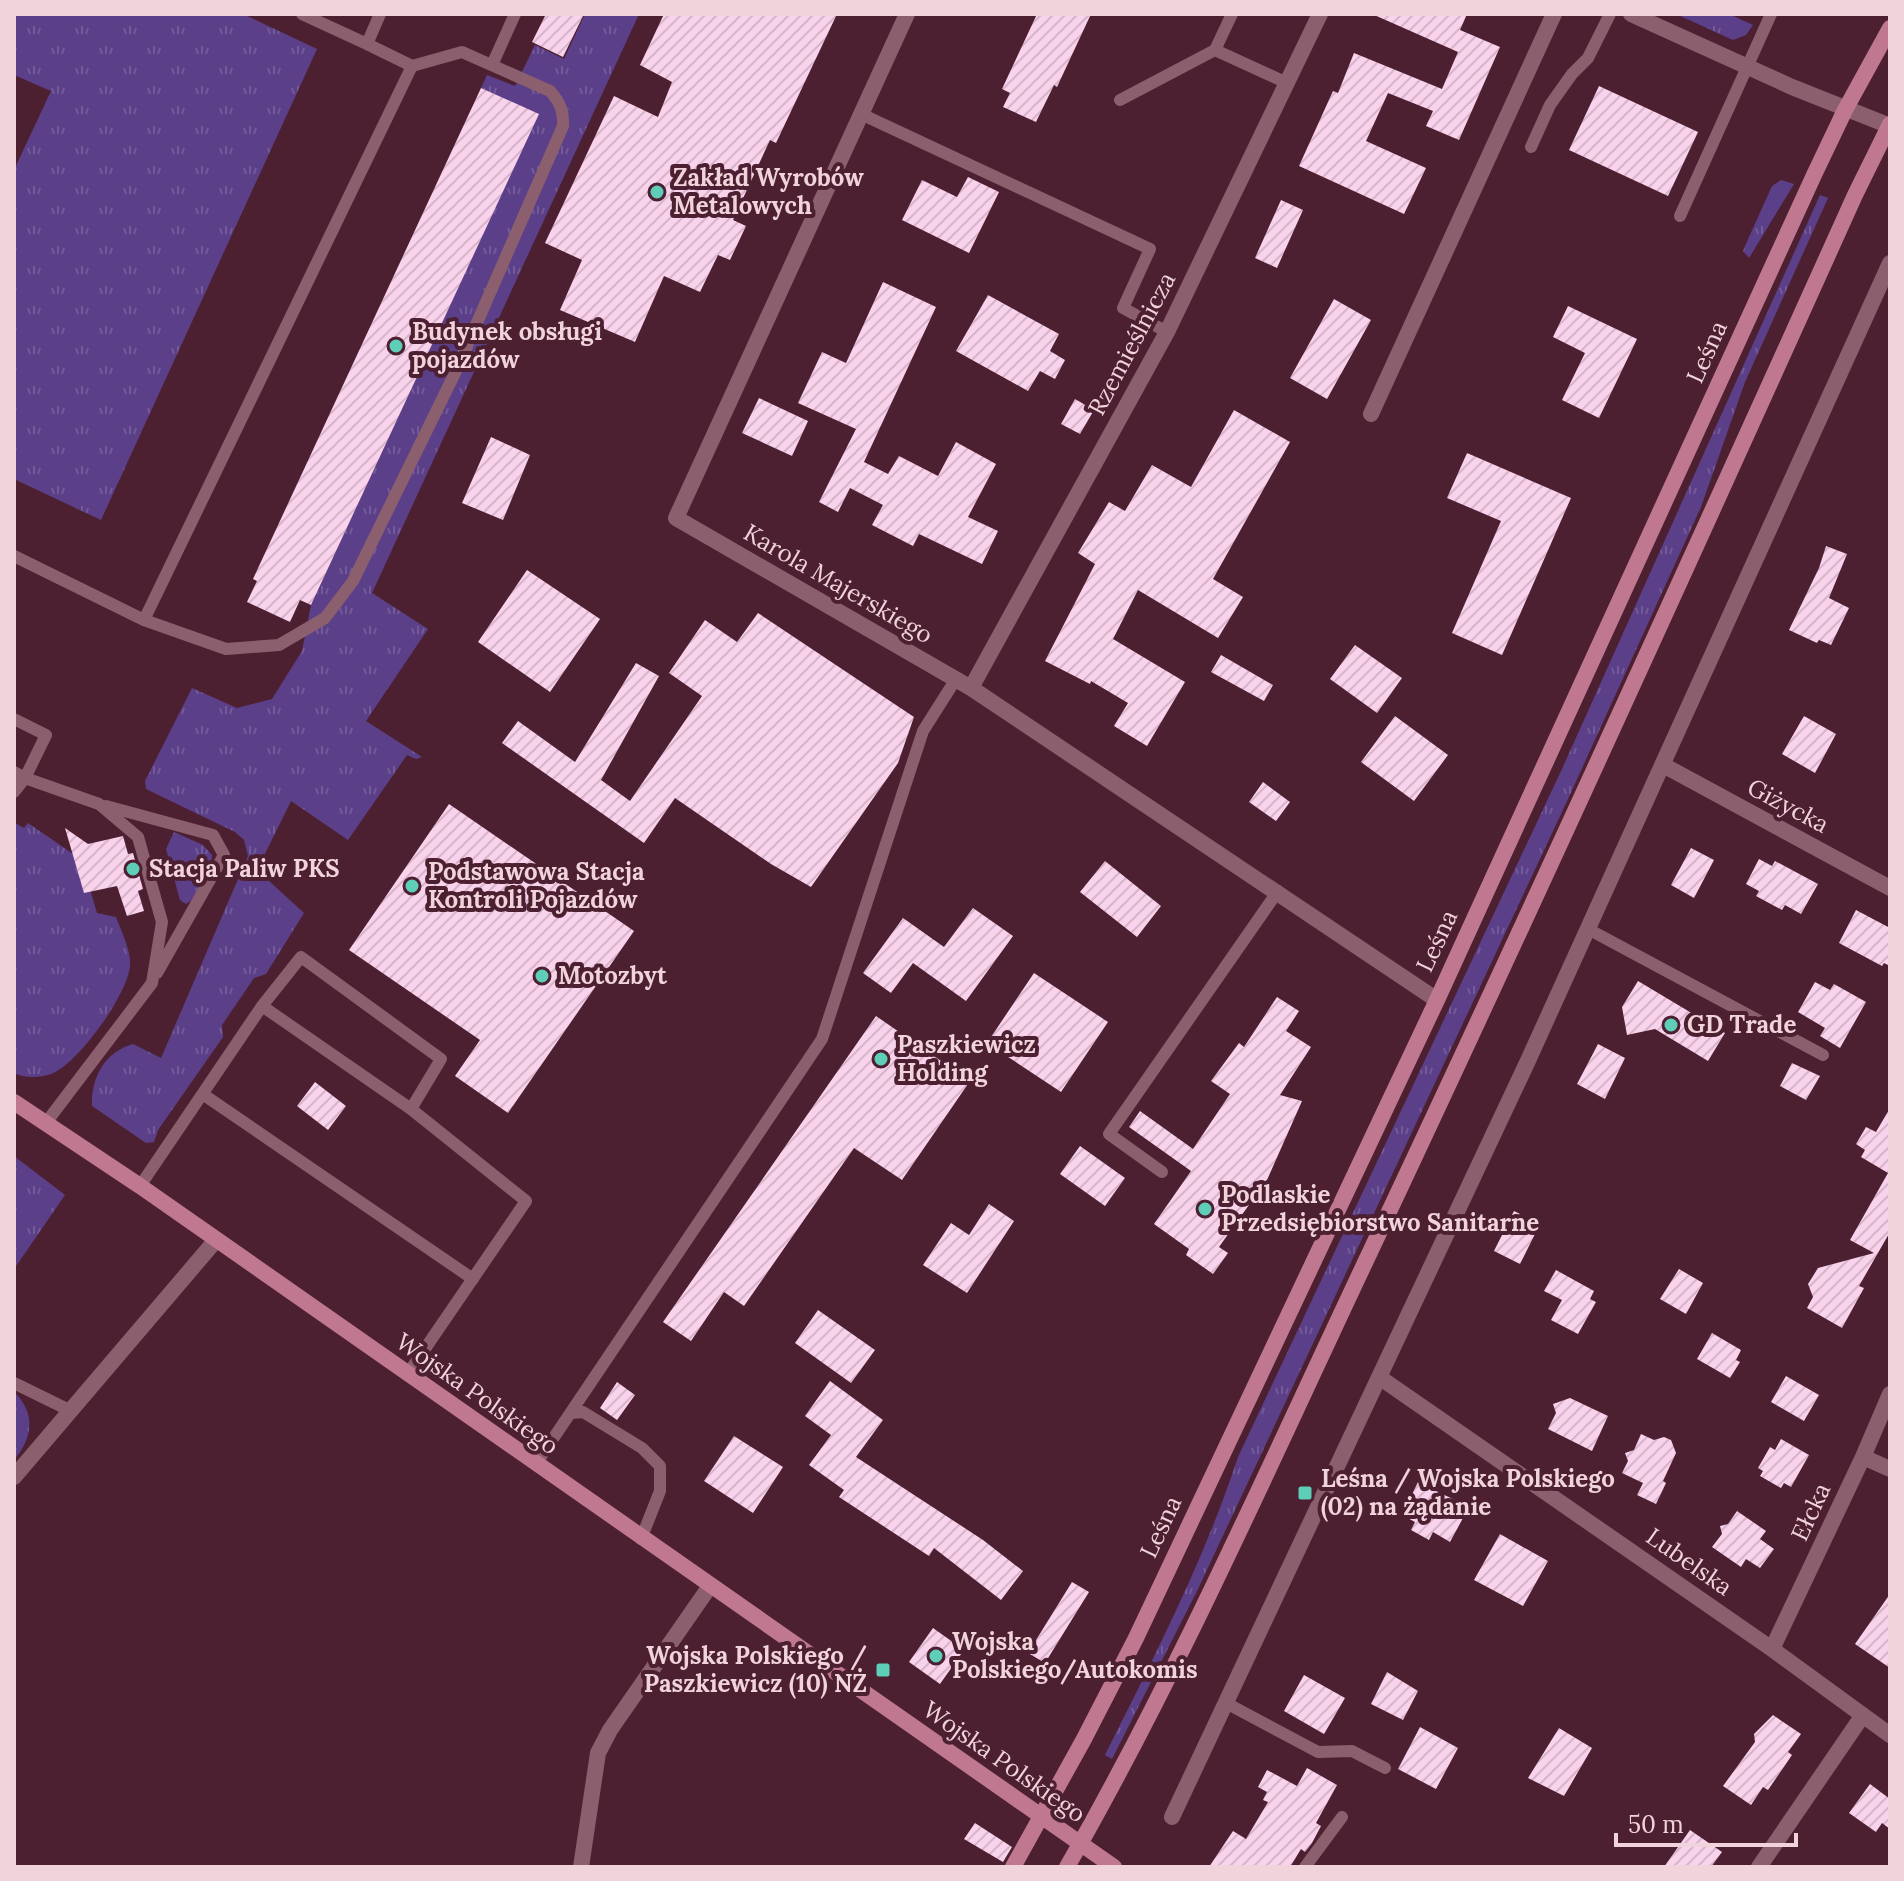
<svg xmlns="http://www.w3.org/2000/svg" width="1904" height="1881" font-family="Lora,serif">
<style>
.grass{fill:url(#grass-tufts)}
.building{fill:url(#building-hatch)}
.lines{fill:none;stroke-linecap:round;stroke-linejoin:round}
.lane{stroke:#8c5f6e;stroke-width:12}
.street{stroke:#8c5f6e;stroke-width:16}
.secondary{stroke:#bf7890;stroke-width:16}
.poi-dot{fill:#5eceb8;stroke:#4d2031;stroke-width:3}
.labels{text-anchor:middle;stroke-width:8;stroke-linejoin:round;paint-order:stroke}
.poi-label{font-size:24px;font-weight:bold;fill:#f1d3dc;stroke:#4d2031;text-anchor:start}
.street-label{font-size:24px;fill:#f1d3dc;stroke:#4d2031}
</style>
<defs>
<pattern id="grass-tufts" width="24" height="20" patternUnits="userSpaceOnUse" patternTransform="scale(2)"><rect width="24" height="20" fill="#5b3f89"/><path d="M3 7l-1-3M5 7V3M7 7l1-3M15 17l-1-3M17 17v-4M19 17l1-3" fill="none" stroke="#735a99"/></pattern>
<pattern id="building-hatch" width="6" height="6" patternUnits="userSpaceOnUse" patternTransform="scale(2)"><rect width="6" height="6" fill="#f9d2ec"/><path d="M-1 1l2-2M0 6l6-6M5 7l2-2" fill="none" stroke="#d6b5ca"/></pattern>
</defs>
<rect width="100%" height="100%" fill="#4d2031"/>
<path class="grass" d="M14,14H243L317,49L101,520L14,479V170L51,91L14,75Z
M585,14H639L372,593L428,629L366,721L422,757L416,759L407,755L348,840L291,801L257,870L304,913L266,974L254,978L222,1025L223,1037L158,1130L154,1142L146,1143L92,1106C91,1077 105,1052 133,1044L161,1058L248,856L244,840L235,832L146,789L145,781L192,688L237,708L272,699L302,651L311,605L538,115L481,88L487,75L515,86L535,45L564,59Z
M1676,14H1729L1753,25L1746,35L1733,40Z
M1781,180L1794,184L1749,258L1743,251L1745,246L1772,186Z
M1820,195L1828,198L1745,382L1701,507L1568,799L1198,1589L1112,1759L1105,1755C1154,1657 1204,1561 1238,1457L1562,769Z
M15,823L24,828L28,823L76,856H80L97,913L116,917C121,931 131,950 130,965C129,993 77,1065 51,1074C39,1078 24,1078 14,1073Z
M174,832L203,845L212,855C211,873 201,896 186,904L180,900L166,849Z
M14,1156L65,1195L14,1269Z
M14,1392C36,1413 33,1438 14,1460Z"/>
<path class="building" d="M546,14H584L563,57L532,42Z
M664,14H837L776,143L770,140L733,220L746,226L730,260L718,255L700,292L664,276L635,342L560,310L582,260L545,243L614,96L658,117L672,82L640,65Z
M1037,14H1091L1057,87L1054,85L1036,122L1003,107L1010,93L1002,89Z
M1372,14H1467L1460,30L1500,47L1459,140L1426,126L1433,111L1388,93L1366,141L1426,168L1404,214L1299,166L1333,91L1338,93L1354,53L1442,89L1458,52Z
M1599,86L1698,132L1668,196L1569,150Z
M481,88L539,114L311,605L300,600L290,622L247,602L257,581L253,579Z
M968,177L999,192L969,253L902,220L922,180L957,197Z
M1281,200L1303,210L1277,268L1255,258Z
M883,282L936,307L864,462L888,474L899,456L938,476L956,442L996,464L968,517L998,531L982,564L919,534L913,546L872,525L883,505L850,488L838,512L819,502L856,429L798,403L822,352L846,363Z
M988,295L1059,334L1050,351L1065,360L1055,379L1040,371L1028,391L956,351Z
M1334,299L1371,320L1327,399L1290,378Z
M1568,306L1637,339L1599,418L1562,400L1585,353L1553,337Z
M759,398L808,421L792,456L742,433Z
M1075,399L1094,410L1080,434L1061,424Z
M1234,410L1290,442L1213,579L1243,597L1218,638L1138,590L1113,639L1185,682L1147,746L1114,726L1128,703L1091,681L1090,684L1045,661L1095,564L1078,553L1109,502L1125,511L1152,465L1191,487Z
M491,437L530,455L503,520L462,503Z
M1467,453L1571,498L1502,655L1452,633L1501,521L1447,498Z
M1826,546L1847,554L1829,598L1849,608L1831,645L1819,640L1817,643L1789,630L1819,568Z
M527,570L600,619L550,692L478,642Z
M758,613L914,717L898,763L811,887L771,864L675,798L644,843L502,743L518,721L575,762L636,663L659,676L601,780L630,801L702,696L669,673L705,620L737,642Z
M1355,645L1402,678L1377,713L1330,679Z
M1221,655L1273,685L1264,701L1211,672Z
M1395,716L1448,755L1414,801L1361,762Z
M1804,716L1836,734L1815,773L1782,754Z
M1263,782L1290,802L1276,821L1249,802Z
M449,804L634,931L508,1113L455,1076L480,1040L349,950Z
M65,828L88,844L123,836L128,854L133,853L143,889L138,891L144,911L127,916L117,886L84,893Z
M1691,848L1714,860L1694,898L1671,885Z
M1759,859L1772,866L1775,861L1818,884L1801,914L1785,905L1782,910L1756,896L1759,891L1746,884Z
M1105,861L1161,906L1137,937L1080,892Z
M973,908L1013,936L966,1001L913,963L891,993L863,973L903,918L944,947Z
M1856,910L1890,928V966L1884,963L1882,966L1839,943Z
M1034,973L1108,1022L1061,1092L987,1043Z
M1638,981L1725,1033L1708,1061L1655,1029L1627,1035L1622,1007Z
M1815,982L1830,990L1834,984L1866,1002L1840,1048L1820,1036L1825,1028L1798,1012Z
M1277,997L1299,1011L1286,1031L1311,1047L1280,1095L1302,1101L1263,1189L1261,1188L1219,1247L1228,1253L1213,1274L1186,1255L1189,1249L1154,1224L1191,1171L1129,1127L1140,1111L1193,1149L1230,1094L1211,1081L1239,1043L1244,1047Z
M876,1016L970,1081L902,1180L854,1148L744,1306L724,1292L691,1341L663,1322Z
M1598,1044L1625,1058L1605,1099L1577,1084Z
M1792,1063L1820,1076L1806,1100L1780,1086Z
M315,1082L346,1106L328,1130L297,1106Z
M1890,1108V1232L1859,1286L1864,1288L1842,1328L1807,1308L1813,1297L1808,1284L1818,1268L1874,1253L1850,1240L1888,1173L1861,1157L1865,1150L1856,1144L1866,1127L1876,1132Z
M1080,1146L1125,1178L1105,1206L1060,1174Z
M989,1204L1014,1221L967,1293L923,1265L951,1223L969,1235Z
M1514,1211L1540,1224L1520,1264L1494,1251Z
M1679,1269L1703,1283L1686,1314L1660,1299Z
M1556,1270L1594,1291L1590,1299L1596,1302L1578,1334L1551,1320L1562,1300L1544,1291Z
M818,1310L875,1350L851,1383L795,1343Z
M1712,1333L1741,1350L1736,1360L1740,1362L1730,1378L1697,1359Z
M1786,1376L1819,1395L1804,1421L1771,1402Z
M830,1381L883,1420L856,1457L983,1540L1023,1571L1001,1600L934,1548L929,1556L839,1497L844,1490L809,1465L831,1435L805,1416Z
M617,1382L635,1395L617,1420L600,1408Z
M1570,1398L1608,1416L1592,1451L1548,1429L1556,1413L1553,1404Z
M1641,1434L1654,1440L1664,1437L1671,1440L1676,1453L1663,1481L1666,1483L1656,1504L1637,1495L1643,1483L1622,1473L1628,1461L1625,1453L1634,1450Z
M734,1436L783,1467L753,1513L704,1481Z
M1781,1439L1809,1455L1791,1487L1784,1483L1781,1488L1760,1476L1763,1471L1758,1468L1770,1447L1775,1450Z
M1418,1482L1469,1507L1450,1542L1433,1532L1429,1540L1411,1530L1415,1522L1402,1515Z
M1737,1511L1766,1531L1760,1539L1774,1549L1760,1568L1746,1559L1741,1567L1712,1547L1722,1534L1720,1526L1728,1524Z
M1500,1534L1548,1561L1523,1606L1474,1580Z
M1072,1582L1089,1592L1045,1663L1028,1653Z
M1890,1594V1668L1855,1644Z
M933,1628L964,1650L940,1684L909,1662Z
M1387,1672L1418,1691L1403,1720L1371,1704Z
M1304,1675L1345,1698L1324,1734L1284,1711Z
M1773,1715L1801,1734L1788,1752L1792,1755L1768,1790L1763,1787L1751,1805L1723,1786L1755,1742L1754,1734Z
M1420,1727L1458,1748L1436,1789L1398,1769Z
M1559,1728L1592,1748L1564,1796L1528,1778Z
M1307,1768L1337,1785L1316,1823L1321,1826L1312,1843L1305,1852L1301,1849L1290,1867H1209L1233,1831L1246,1839L1268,1802L1263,1800L1267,1792L1258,1787L1267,1770L1297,1786Z
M1870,1784L1890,1799V1829L1882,1823L1876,1832L1849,1813Z
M975,1823L1012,1847L1003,1862L964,1839Z
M1690,1830L1722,1852L1711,1867H1664Z"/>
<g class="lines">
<path class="lane" d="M302,14L367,44
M1232,14L1215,50L1287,83
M492,65L515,14
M1120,100L1215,50
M861,114L1150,249L1123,308L1167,332
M1531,147L1550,105L1572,74L1588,58L1610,14
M1680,216L1771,14
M14,556L144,620L412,66L367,44L380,14
M144,620L226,649L279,645L325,618L353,581L455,373L563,126C564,112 560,102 550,91L462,52L412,66
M14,719L46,735L25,778L99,804L138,837L162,922L152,983L45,1124
M14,772L25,778L14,792
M106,806L213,835L224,855L157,973
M1588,929L1823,1055
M262,1006L411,1109
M204,1095L473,1279
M1162,1172L1109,1134L1278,891
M140,1186L262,1006L301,957L441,1059L411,1109L526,1201L407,1375
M14,1383L71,1411
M572,1413L583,1412L642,1448L660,1466V1491L641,1539
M536,1464L822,1039L923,731L956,679
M1226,1703L1318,1752L1352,1751L1385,1768
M1305,1867L1342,1817"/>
<path class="street" d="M907,14L676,518L971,688L1437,1000
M1631,14L1792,87L1890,126
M1371,414L1554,14
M971,688L1167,332L1320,14
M1663,765L1890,888
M1379,1377L1772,1649L1890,1735
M1863,1457L1890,1469
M14,1477L216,1240
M1772,1649L1863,1457L1890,1394
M1172,1817L1526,1065L1890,263
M581,1867L598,1753L610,1730L710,1586
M1759,1867L1863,1715"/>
<path class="secondary" d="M14,1102L140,1186L1114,1867
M1013,1867L1084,1739L1136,1638L1437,1000L1814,175L1845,110L1890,28
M1067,1867C1181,1668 1273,1457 1371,1250C1536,900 1696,548 1855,195L1890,124"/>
</g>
<g class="poi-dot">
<circle cx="657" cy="192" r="8"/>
<circle cx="396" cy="346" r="8"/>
<circle cx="133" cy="869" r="8"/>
<circle cx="412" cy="886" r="8"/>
<circle cx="542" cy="976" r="8"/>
<circle cx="1671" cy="1025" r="8"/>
<circle cx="881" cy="1059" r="8"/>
<circle cx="1205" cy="1209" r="8"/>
<rect x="1297" y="1485" width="16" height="16" rx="4"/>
<circle cx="936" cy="1656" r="8"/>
<rect x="875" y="1662" width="16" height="16" rx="4"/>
</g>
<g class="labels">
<g class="poi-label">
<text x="673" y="186">Zakład Wyrobów<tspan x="673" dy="28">Metalowych</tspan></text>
<text x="412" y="340">Budynek obsługi<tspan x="412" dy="28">pojazdów</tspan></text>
<text x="149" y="877">Stacja Paliw PKS</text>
<text x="428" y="880">Podstawowa Stacja<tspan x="428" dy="28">Kontroli Pojazdów</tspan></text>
<text x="558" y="984">Motozbyt</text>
<text x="1687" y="1033">GD Trade</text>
<text x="897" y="1053">Paszkiewicz<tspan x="897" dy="28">Holding</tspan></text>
<text x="1221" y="1203">Podlaskie<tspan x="1221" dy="28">Przedsiębiorstwo Sanitarne</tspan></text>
<text x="1321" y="1487">Leśna / Wojska Polskiego<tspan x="1321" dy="28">(02) na żądanie</tspan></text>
<text x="952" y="1650">Wojska<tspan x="952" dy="28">Polskiego/Autokomis</tspan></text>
<text x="867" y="1664" text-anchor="end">Wojska Polskiego /<tspan x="867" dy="28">Paszkiewicz (10) NŻ</tspan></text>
</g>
<g class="street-label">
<text transform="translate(1132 344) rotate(-62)" y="8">Rzemieślnicza</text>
<text transform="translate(1707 352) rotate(-66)" y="8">Leśna</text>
<text transform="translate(838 584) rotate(30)" y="8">Karola Majerskiego</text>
<text transform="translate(1788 806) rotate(28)" y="8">Giżycka</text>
<text transform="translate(1437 941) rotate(-65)" y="8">Leśna</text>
<text transform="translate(477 1394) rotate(35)" y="8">Wojska Polskiego</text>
<text transform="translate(1811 1512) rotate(-65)" y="8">Ełcka</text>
<text transform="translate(1161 1527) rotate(-65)" y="8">Leśna</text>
<text transform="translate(1689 1562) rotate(35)" y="8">Lubelska</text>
<text transform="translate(1004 1762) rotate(35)" y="8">Wojska Polskiego</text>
</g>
</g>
<rect width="1904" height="1881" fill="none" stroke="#f1d3dc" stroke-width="32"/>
<path d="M1616 1833v12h180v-12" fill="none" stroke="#f1d3dc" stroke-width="4"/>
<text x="1628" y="1833" font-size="24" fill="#f1d3dc" stroke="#4d2031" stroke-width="6" paint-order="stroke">50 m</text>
</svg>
